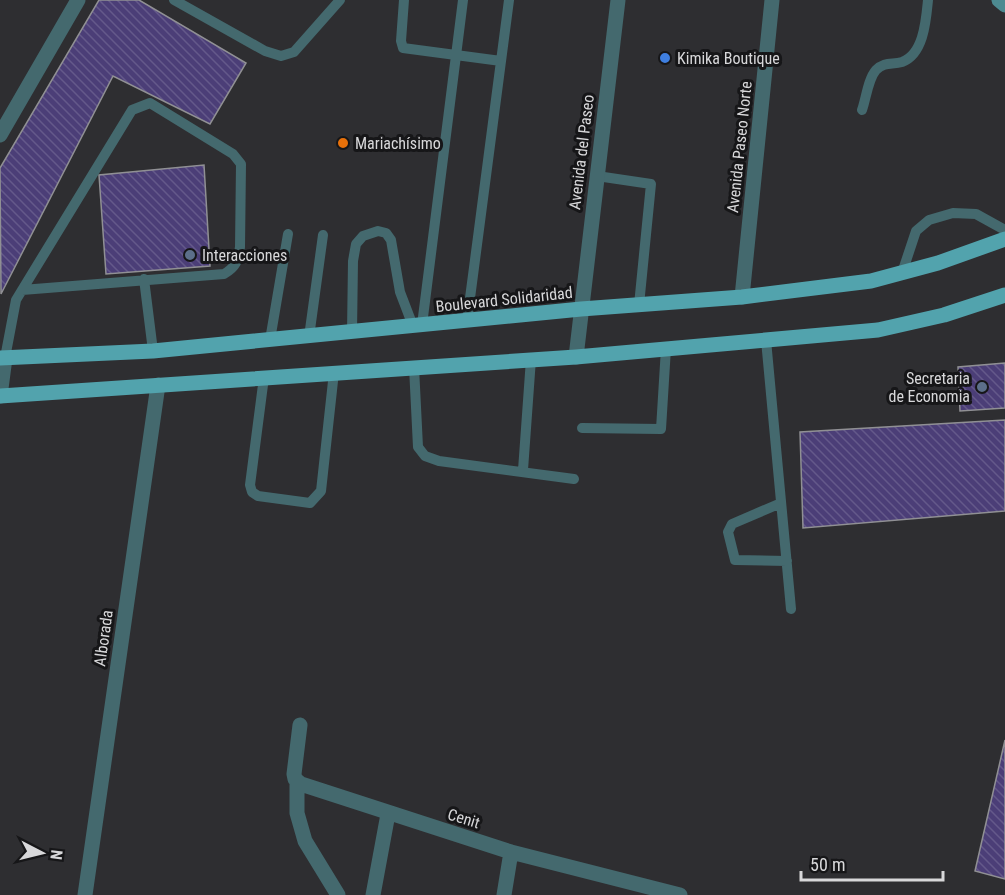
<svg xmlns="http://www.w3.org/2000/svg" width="1005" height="895" font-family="'Roboto Condensed',sans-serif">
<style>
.building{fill:url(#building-back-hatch);stroke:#909094;stroke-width:1.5}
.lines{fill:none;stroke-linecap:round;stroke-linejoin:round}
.lane{stroke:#44696e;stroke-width:10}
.street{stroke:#44696e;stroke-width:15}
.secondary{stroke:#4d8a91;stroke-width:15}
.primary{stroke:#52a3ad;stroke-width:15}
.shop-dot{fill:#3f7fe0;stroke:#161618;stroke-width:2}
.food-dot{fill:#e8710a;stroke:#161618;stroke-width:2}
.service-dot{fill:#5c6f8a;stroke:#161618;stroke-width:2}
.labels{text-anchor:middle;stroke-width:6;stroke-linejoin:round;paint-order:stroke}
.poi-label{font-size:16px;fill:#d8d8da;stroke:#161618;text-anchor:start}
.street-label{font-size:16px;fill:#d8d8da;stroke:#161618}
</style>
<defs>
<pattern id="building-back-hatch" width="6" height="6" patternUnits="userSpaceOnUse" patternTransform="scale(1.5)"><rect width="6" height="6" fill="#4b3e77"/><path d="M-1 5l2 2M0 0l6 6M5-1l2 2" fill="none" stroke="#64598a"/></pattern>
</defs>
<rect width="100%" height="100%" fill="#2e2e31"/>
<path class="building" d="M99,0H139L246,63L210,124L113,76L1,294L0,168Z
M204,165L210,266L106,274L99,175Z
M1005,363V408L960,411L958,367Z
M1005,420V511L803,528L800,432Z
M1005,740V879L975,871Z"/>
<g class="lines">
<path class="lane" d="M174,0L265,51L281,56L294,52L340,0
M404,0L401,41L403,48L501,61
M862,110C866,99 868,79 876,70C885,61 892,65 902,62C924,54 926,20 928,0
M597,176L651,184L639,305
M902,273L916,231L929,220L953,213L976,214L1005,230
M144,279L153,351
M467,321L509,0
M422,325L463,0
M352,332L353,261L356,244L363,236L378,231L386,233L391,240L400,292L413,326
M309,337L323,235
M270,340L288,234
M766,340L791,609
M5,358L16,300L132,110L150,103L233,154L241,164L240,247C238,261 236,267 224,274L22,290
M414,367L418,447L425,456L439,461L574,479
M264,377L250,485L252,492L258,496L310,503L321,491L334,372
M582,428L661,429L666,348
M523,470L531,359
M781,503L732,524L728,532L735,560L787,561"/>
<path class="street" d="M0,135L78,0
M742,297L772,0
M576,357L618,0
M0,396L5,358
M300,725L294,774L295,779L301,784L511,852L680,895
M297,782V813L305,841L338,895
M85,895L158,385
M373,895L388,814
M504,895L511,852"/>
<path class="secondary" d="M999,0L1005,5"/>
<path class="primary" d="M0,358L153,351L581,309L742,297L871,281L938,263L1005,239
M0,396L576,357L878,330L944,315L1005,295"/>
</g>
<circle class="shop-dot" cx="665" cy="58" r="6"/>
<circle class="food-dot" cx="343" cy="143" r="6"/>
<g class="service-dot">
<circle cx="190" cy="255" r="6"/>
<circle cx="982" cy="387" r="6"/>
</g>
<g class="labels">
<g class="poi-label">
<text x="677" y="64">Kimika Boutique</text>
<text x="355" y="149">Mariachísimo</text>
<text x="202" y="261">Interacciones</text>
<text x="970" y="384" text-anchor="end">Secretaria<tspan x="970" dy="18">de Economia</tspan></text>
</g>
<g class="street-label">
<text transform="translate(739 147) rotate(-84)" y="6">Avenida Paseo Norte</text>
<text transform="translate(581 152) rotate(-83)" y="6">Avenida del Paseo</text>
<text transform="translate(504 299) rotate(-6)" y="6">Boulevard Solidaridad</text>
<text transform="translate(103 638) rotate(-82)" y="6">Alborada</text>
<text transform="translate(464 818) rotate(17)" y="6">Cenit</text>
</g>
</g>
<g transform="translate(42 853) rotate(97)" stroke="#161618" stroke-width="4.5" paint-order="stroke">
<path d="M0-4.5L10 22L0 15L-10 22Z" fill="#d8d8da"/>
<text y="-9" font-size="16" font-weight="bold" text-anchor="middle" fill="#d8d8da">N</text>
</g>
<path d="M801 871v9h142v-9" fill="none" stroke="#d8d8da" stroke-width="3"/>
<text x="810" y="871" font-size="18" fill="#d8d8da" stroke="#161618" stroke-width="4.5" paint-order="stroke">50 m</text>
</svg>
